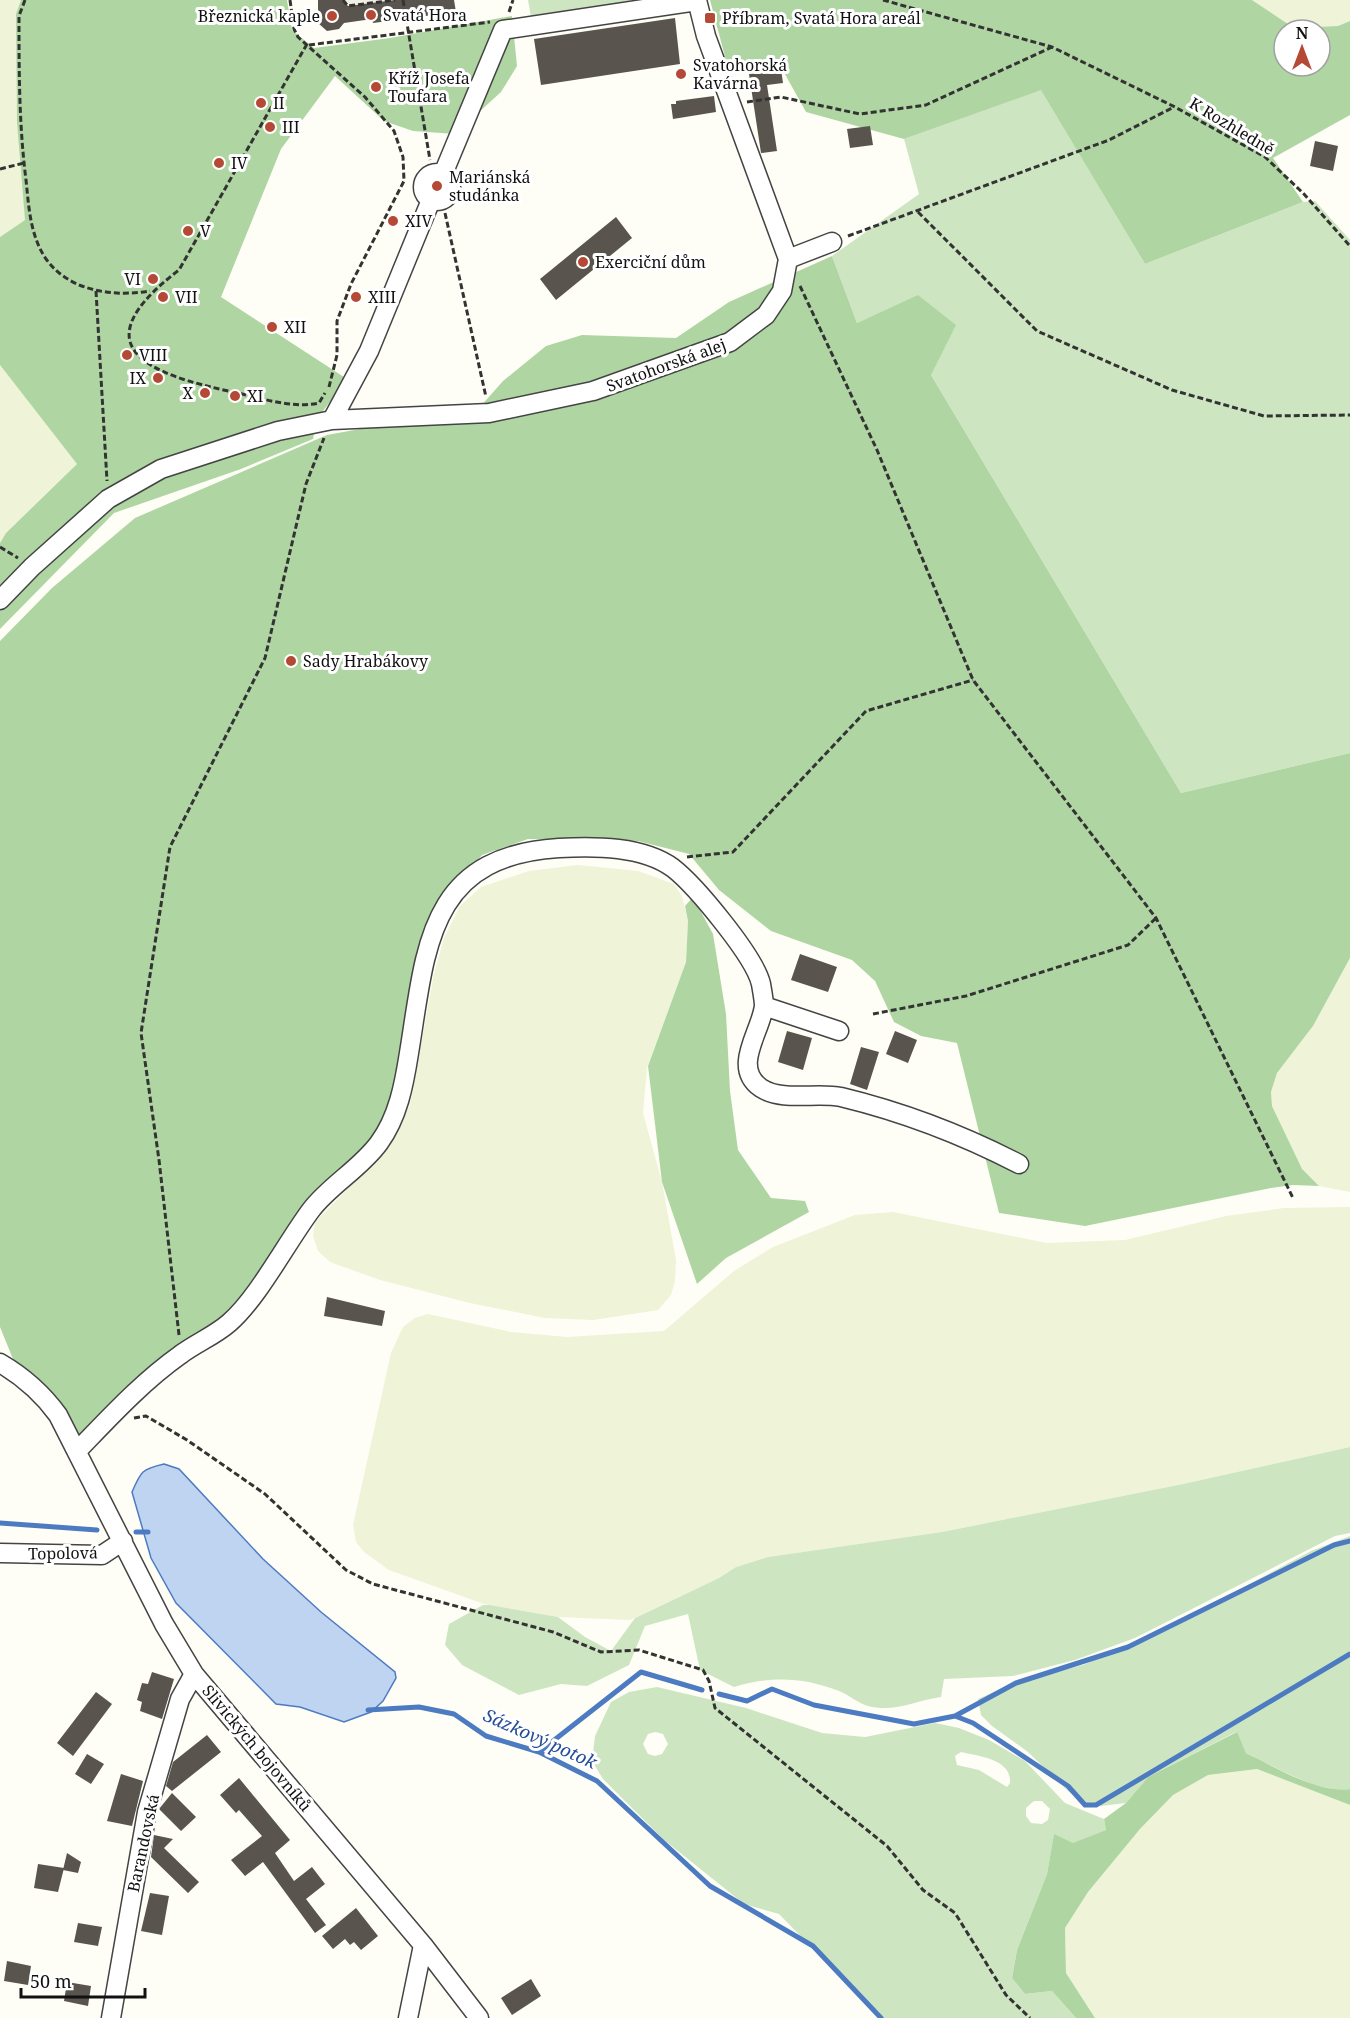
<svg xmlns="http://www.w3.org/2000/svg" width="1350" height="2018" font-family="'Noto Serif',serif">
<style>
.farmland{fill:#eff3d7}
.green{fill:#cde6c1;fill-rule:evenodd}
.forest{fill:#afd6a2;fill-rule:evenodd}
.plaza{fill:#efefe3}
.water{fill:#bfd4f1;stroke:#4d7bc1;stroke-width:1.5}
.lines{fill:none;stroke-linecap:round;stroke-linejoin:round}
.stream{stroke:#4d7bc1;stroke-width:5}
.building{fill:#59544e}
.minor-casing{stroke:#444;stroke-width:21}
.path{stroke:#333;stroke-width:3;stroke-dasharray:6 3;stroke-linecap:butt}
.minor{stroke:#fff;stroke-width:18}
.poi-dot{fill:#b44a36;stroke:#fff;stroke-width:2}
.labels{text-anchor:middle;stroke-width:6;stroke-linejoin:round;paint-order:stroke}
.poi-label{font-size:16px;fill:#111;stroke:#fff;text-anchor:start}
.street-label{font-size:16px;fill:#111;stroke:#fff}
.water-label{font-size:18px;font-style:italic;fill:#254e98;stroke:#fff}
</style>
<rect width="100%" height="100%" fill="#fefef6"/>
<path class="farmland" d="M0,0H21L16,14L25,220L0,237Z
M1252,0H1350V21L1338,26L1294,28Z
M0,365L77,464L6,533L0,543Z
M578,865L638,871L674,884L682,896L688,921L686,962L647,1068L643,1113L662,1182L676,1260L675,1281L671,1295L658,1310L593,1320L545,1318L470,1303L380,1280L330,1262L318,1251L313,1236L315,1222L378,1158L410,1105L434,974L444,938L460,906L481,887L529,871Z
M1350,958V1192L1319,1186L1302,1170L1272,1106L1271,1092L1277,1073L1313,1026Z
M1350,1207V1447L1183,1484L942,1532L768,1557L736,1567L719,1578L630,1620L558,1617L484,1604L389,1570L364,1552L356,1542L353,1525L391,1353L403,1327L415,1318L428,1314L511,1332L567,1337L664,1331L734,1271L773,1247L855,1215L893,1212L1047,1243L1125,1240L1226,1216L1284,1208Z
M1257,1769L1350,1805V2018H1095L1066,1973L1065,1928L1088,1892L1140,1829L1173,1795L1208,1775Z"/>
<path class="green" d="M528,0H635L531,17Z
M1041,89L1145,264L1303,202L1315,201L1350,240V753L1181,793L931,375L918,296L857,323L832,256L919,194L904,139Z
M1350,1447V1533L1335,1536L1135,1638L1075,1660L1013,1676L944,1679L941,1697C917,1700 894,1713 868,1706C858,1703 849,1695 839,1691C802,1677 771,1676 734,1687L700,1670L688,1614L645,1626L629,1665L587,1686L561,1684L519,1695L462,1665L445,1645L449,1624L483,1605H490L558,1617L585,1637L611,1651L635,1618L719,1578L736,1567L768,1557L942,1532L1183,1484Z
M1350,1536V1789C1322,1795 1271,1765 1246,1753L1236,1732L1148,1777L1126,1803L1101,1806L1087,1804L1068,1791L1028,1752L992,1726L981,1715L978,1699L1014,1683L1083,1665L1162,1631L1311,1551Z
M657,1687L746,1708L822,1733L865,1737L935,1723L959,1728L989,1740L1025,1761L1065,1803L1104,1819L1106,1830L1073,1844L1054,1835L1047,1874L1017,1950L1012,1978L1025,1994L1052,1991L1076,2018H881L779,1914L744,1904L663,1839L603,1779L592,1761L595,1736L611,1702L629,1692ZM655,1732L663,1734L668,1744L662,1754L655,1756L648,1754L643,1744L648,1734ZM961,1752C978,1756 1012,1759 1010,1783L1007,1787L979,1770L957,1765L955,1756ZM1034,1801H1042L1050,1809L1048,1820L1042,1824L1031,1823L1026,1816V1808Z"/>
<path class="forest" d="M21,0H287L292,30L314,48L390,38L512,16L517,66L501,92L455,134L413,131L384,121L335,76L281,149L221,297L347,379L317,419L313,439L241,469L114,513L0,629V543L6,533L77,464L0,365V237L25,220L17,122L16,14Z
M710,0H1252L1294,28L1338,26L1350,21V115L1273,158L1303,202L1145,264L1041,90L904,139L806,112L781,67L728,68ZM1284,30H1320V66H1284Z
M832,256L857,323L918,295L956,325L931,375L1181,793L1350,753V958L1313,1026L1277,1073L1271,1092L1272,1106L1302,1169L1319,1186L1293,1185L1271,1188L1085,1226L999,1213L957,1043L921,1036L894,1022L875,981L852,960L771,931L719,890L689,854L638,841L528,839L482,855L433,914L388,1124L230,1321L78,1442L46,1391L13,1359L0,1327V641L52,588L135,518L327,435L480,407L503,381L546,346L582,335L676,338L729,302Z
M693,897L713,934L726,1014L730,1091L738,1150L771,1198L805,1201L809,1212L726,1258L697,1284L662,1182L648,1066L686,962L688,921L685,906Z
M1237,1732L1246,1753C1273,1766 1319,1794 1350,1789V1805L1257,1769L1208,1775L1173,1795L1140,1829L1088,1892L1065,1928L1066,1973L1095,2018H1076L1052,1991L1025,1994L1012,1978L1017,1950L1047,1874L1054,1834L1073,1843L1106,1830L1104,1819L1126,1803L1148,1777Z"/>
<path class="plaza" d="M343,0H395L348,6Z"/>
<path class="water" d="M164,1464L179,1469L263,1559L321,1612L395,1672L396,1678L383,1701L371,1712L344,1722L300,1707L276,1704L176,1603L151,1558L132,1492C141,1471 142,1469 164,1464Z"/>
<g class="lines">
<path class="stream" d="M0,1523L97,1530
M136,1532H148
M719,1694L747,1701L772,1689L814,1705L914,1724L955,1716L1016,1683L1128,1647L1334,1545L1350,1541
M368,1710L419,1707L454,1714L486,1736L539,1752L597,1781L710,1886L813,1946L881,2018
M955,1716L973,1723L1068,1786L1085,1805H1096L1350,1654
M539,1752L641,1672L702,1690"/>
</g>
<path class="building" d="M318,0H343L348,6L395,0H454L456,12L373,23L372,19L344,23L339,29L327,31L318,23Z
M675,18L680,64L541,85L534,39Z
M781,69L783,83L767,85L777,151L761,153L749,74Z
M714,96L716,112L673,119L671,104H676V101Z
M870,126L873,145L850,148L847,129Z
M1315,141L1338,146L1333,171L1310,166Z
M434,180L445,185L444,192L440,194L430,189L431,181Z
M616,217L632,238L556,300L540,279Z
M800,954L837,967L828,992L791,980Z
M787,1031L812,1038L803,1070L778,1062Z
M895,1031L917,1040L908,1063L886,1054Z
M861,1047L879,1052L867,1090L850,1084Z
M327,1297L385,1311L382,1326L324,1316Z
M152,1672L174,1679L162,1719L140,1711L142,1702L137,1700L142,1683L148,1684Z
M96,1692L112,1704L73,1756L57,1743Z
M207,1735L221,1752L172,1791L166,1786L173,1762Z
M87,1754L104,1764L91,1784L75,1774Z
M121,1774L143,1781L132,1826L107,1821Z
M239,1778L290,1840L275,1853L294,1881L312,1867L325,1884L306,1899L326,1925L315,1933L263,1862L245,1876L231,1860L262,1836L239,1810L236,1813L220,1795Z
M172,1793L196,1817L181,1831L159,1809Z
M154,1835L173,1839L164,1848L199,1882L188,1893L151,1857Z
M67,1853L81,1862L78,1873L63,1870Z
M38,1864L64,1868L58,1892L34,1888Z
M150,1893L169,1896L162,1935L141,1931Z
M356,1908L378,1936L361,1950L354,1942L350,1945L345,1939L333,1949L322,1936Z
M78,1923L102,1927L98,1946L74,1942Z
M7,1961L31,1966L28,1985L4,1981Z
M531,1979L541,1996L512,2015L501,1998Z
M67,1982L91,1986L88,2006L64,2001Z"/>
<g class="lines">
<g class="minor-casing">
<path id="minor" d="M423 187a14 14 0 1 1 28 0a14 14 0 1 1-28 0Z
M443,174L503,30L697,1
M788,259L832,242
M332,420L369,351L431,200
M0,600L32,567L108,499L161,469L278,431L332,420L489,413L593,391L730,342L766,315L782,291L788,259L706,36L697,0
M764,1006L839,1031
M0,1363C24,1377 42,1393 58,1415L164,1624L194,1674L423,1945L479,2018
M78,1450C110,1417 142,1382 180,1355C196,1343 214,1336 229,1323C258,1298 287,1242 311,1210C330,1185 360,1169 379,1143C398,1117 404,1085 409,1053C426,949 427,856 559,848C595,846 643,846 673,868C696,886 755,957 761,984C762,990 764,1000 764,1006C761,1032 731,1067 761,1088C783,1102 816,1092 841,1097C903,1112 963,1135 1019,1164
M0,1553L102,1555L123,1541
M111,2018L147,1812L180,1699L194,1674
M408,2018L423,1945"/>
</g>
<path class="path" d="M25,0L19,16C19,71 19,125 26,180C29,208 30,235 46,259C70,292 114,297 150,291
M290,0L294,29L298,37L365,97L394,131L403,157L404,181L351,284L337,321V355L329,387
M343,0L348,6L395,0
M403,0L430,160
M883,0L1052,47L1175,107L1265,157L1303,193L1350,246
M509,12L513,0
M307,44L179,270C78,347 148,374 233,392C262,398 291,409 319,403L325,393
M309,45L490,22
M747,102L781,97L860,114L926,105L1052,47
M0,169L24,163
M918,212L1037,331L1172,390L1264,416L1350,415
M445,213L486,397
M848,236L1109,140L1174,107
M800,286L877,450L973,680L1156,918L1293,1198
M96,291L107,481
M0,547L18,558
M687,857L733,852L866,711L973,680
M873,1014L966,996L1128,945L1156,918
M179,1335L159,1160L141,1033L170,847L265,658L306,484L324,438
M134,1418L146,1416L187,1440L265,1494L346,1570L373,1584L553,1632L601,1652L639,1650L703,1670L709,1681L715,1708L887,1846L923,1890L955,1913L1006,1995L1030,2018"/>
<use href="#minor" class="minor"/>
</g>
<g class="poi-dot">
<circle cx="371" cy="15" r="6"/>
<circle cx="332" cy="16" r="6"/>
<rect x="704" y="12" width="12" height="12" rx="3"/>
<circle cx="681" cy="74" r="6"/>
<circle cx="376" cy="87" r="6"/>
<circle cx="261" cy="103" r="6"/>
<circle cx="270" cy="127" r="6"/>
<circle cx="219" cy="163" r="6"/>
<circle cx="437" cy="186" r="6"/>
<circle cx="393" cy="221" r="6"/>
<circle cx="188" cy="231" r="6"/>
<circle cx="583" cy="262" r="6"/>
<circle cx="153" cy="279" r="6"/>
<circle cx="163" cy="297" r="6"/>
<circle cx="356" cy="297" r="6"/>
<circle cx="272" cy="327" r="6"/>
<circle cx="127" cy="355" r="6"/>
<circle cx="158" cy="378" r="6"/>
<circle cx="205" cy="393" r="6"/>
<circle cx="235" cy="396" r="6"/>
<circle cx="291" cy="661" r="6"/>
</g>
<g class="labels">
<g class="poi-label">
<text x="383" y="21">Svatá Hora</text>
<text x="320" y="22" text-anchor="end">Březnická kaple</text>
<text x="722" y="24">Příbram, Svatá Hora areál</text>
<text x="693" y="71">Svatohorská<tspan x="693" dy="18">Kavárna</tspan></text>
<text x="388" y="84">Kříž Josefa<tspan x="388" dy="18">Toufara</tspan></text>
<text x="273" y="109">II</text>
<text x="282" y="133">III</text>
<text x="231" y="169">IV</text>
<text x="449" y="183">Mariánská<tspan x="449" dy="18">studánka</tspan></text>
<text x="405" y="227">XIV</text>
<text x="200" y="237">V</text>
<text x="595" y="268">Exerciční dům</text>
<text x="141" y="285" text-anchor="end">VI</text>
<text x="175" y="303">VII</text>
<text x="368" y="303">XIII</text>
<text x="284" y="333">XII</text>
<text x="139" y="361">VIII</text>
<text x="146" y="384" text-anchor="end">IX</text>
<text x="193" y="399" text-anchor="end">X</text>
<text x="247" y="402">XI</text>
<text x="303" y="667">Sady Hrabákovy</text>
</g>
<g class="street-label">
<text transform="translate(1232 126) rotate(31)" y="6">K Rozhledně</text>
<text transform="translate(666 365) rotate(-20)" y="6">Svatohorská alej</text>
<text transform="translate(63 1553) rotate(-1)" y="6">Topolová</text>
<text transform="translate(257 1748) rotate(50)" y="6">Slivických bojovníků</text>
<text transform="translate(143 1843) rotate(-78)" y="6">Barandovská</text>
</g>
<g class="water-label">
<text transform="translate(540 1739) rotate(24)" y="6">Sázkový potok</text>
</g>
</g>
<g transform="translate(1302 48)"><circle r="28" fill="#ffffff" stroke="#a0a0a0" stroke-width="1.5"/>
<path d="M0-4.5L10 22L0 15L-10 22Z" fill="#b44a36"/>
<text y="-9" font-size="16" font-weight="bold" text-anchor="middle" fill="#111111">N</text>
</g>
<path d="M21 1988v9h124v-9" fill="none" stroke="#111111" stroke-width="3"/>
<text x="30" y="1988" font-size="18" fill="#111111" stroke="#ffffff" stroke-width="4.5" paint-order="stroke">50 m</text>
</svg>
